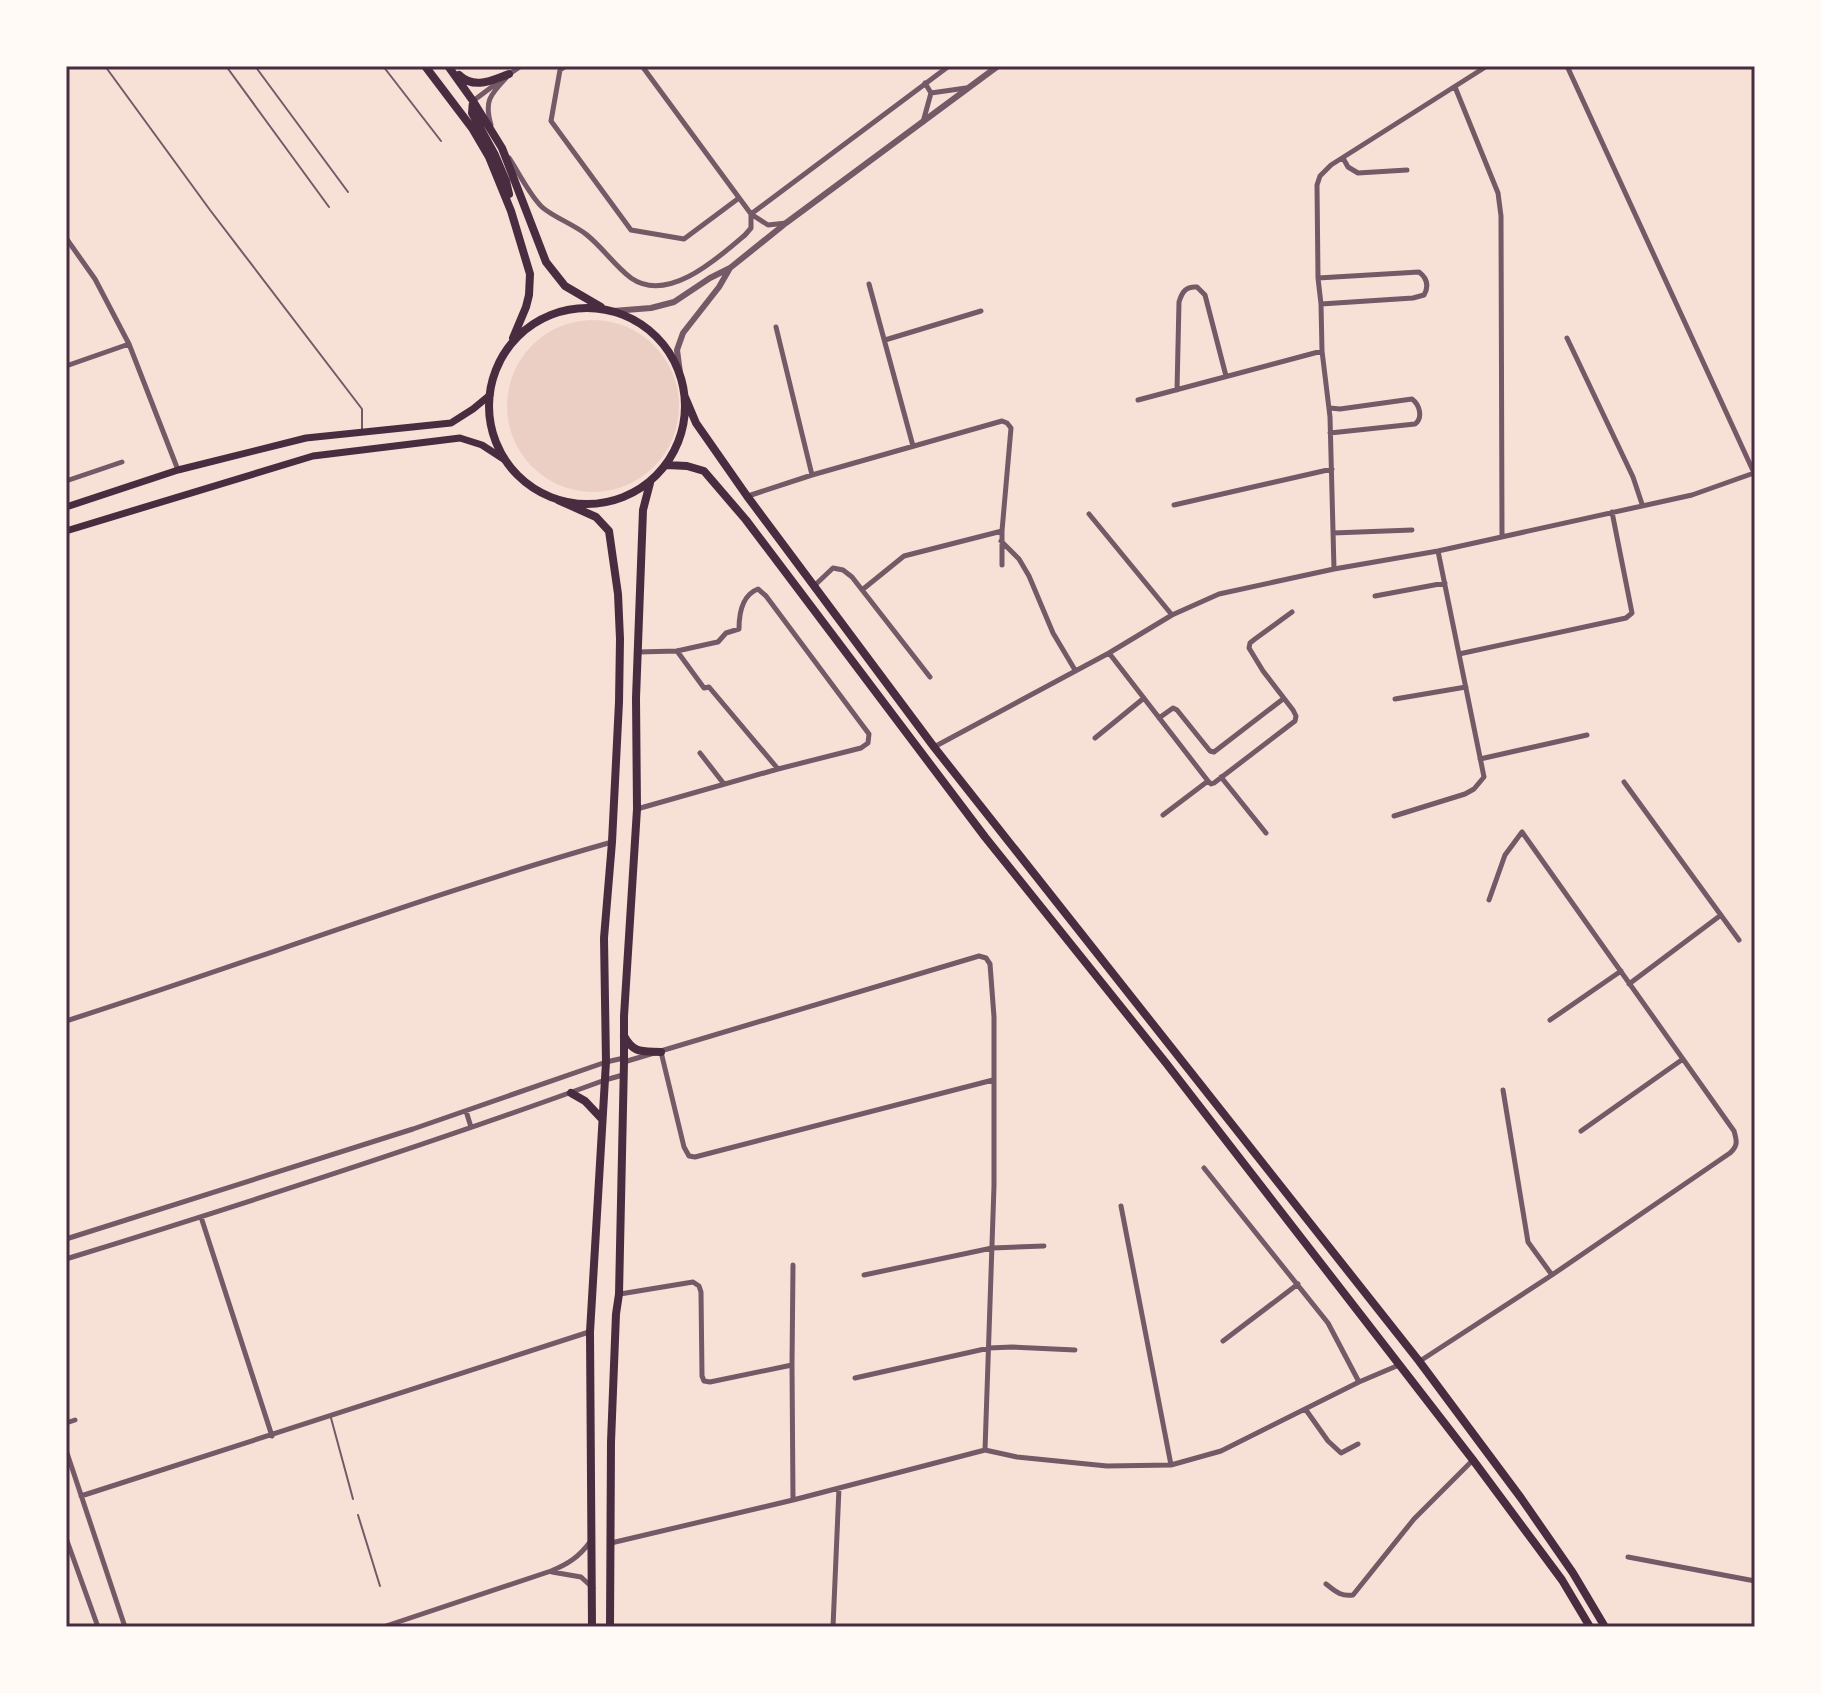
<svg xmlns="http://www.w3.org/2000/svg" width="1821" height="1693" font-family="'Varela Round',sans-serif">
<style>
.green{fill:#ebcfc5}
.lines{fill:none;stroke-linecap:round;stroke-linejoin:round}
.service{stroke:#755966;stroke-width:2}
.minor{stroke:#755966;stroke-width:5}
.tertiary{stroke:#755966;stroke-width:6}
.secondary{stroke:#4a2c40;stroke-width:7}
.primary{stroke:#4a2c40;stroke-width:8}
.neatline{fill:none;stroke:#4a2c40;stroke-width:3}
</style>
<rect width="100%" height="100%" fill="#f7e1d7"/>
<path class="green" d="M507 406a86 86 0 1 1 172 0a86 86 0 1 1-172 0Z"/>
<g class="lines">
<path class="service" d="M105,66L210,210L362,409V431
M226,66L329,207
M255,66L348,192
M383,66L441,141
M331,1418L353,1499
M358,1515L380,1586"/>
<path class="minor" d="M566,66L560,70L551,121L631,230L684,239L739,198
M642,66L751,214L768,225L786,223
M1567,66L1755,475
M508,75L521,66
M1455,87L1498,193L1501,216L1502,536
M931,93L966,88
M473,101L497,83
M923,122L931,93L925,83
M491,125C484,101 490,95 506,78
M509,158C519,173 528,192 540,205C548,215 574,224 587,235C603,248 615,266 631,278C668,304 718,258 745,235L751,228V214
M1343,158L1348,167L1358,173L1407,170
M751,214L949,66
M66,238L95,279L129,344L178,470
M1318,278L1419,272C1427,278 1429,286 1424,295L1413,298L1321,304
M869,284L913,446
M776,327L812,475
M1567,338L1633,477L1642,504
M885,340L981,311
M66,366L129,344
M1177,390L1179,302C1182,292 1186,286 1197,287L1205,295L1226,376
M1138,400L1322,351
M1330,408L1340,409L1412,399C1420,405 1423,418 1415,424L1330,433
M66,481L122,462
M748,496L812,475L1002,421L1007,423L1011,428L1002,531V565
M1174,505L1332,469
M1089,514L1172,615
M1333,533L1412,530
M1001,541L1019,559L1029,576L1053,633L1075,670
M1334,569L1330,417L1322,351L1321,304L1318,278L1317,185L1320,176L1331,165L1487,66
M814,586L833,568L843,570L852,577L930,677
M862,590L904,556L1002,531
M1375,596L1445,583
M677,651L704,688L709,687L778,769
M1109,653L1208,781L1211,784L1214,783L1295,721L1296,716L1293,710L1263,671L1249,648L1250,643L1255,639L1292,612
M1459,654L1626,618L1632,613L1612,512
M1395,699L1466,687
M1159,718L1173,708L1177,710L1210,751L1214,752L1283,699
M1095,738L1144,698
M934,747L1109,653L1172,615L1219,594L1334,569L1438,551L1692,495L1754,473
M700,753L724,784
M1480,759L1587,735
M1221,777L1266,833
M1624,782L1739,940
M637,809L778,769L861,748L868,743L869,734L766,596L758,589C742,595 739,613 739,629L726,633L718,642L713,643L677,651L638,652
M1163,815L1208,781
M1394,816L1465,794L1474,789L1484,777L1438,551
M1629,984L1721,915
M1550,1020L1621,971
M66,1021C248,963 428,894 612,842
M661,1052L684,1147L689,1156L695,1157L993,1080
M624,1062L979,956L986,958L990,964L994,1017V1186L985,1450
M1503,1090L1528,1242L1552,1275
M466,1111L471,1127
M1581,1131L1683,1059
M1204,1168L1328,1323L1359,1382
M1121,1206L1171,1465
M201,1217L272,1436
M66,1239L413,1129L606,1062L624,1058
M66,1259C247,1203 427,1145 605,1080L623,1075
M864,1275L992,1248L1044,1246
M620,1294L693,1282L699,1286L701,1292L702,1376L704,1381L710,1382L792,1365
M1223,1341L1298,1284
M1420,1361L1552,1275L1730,1153C1738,1146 1737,1141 1734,1131L1522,832L1505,855L1489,900
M855,1378L989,1348L1012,1347L1075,1350
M1306,1410L1328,1441L1341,1453L1358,1444
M66,1423L75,1420
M66,1450L125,1627
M81,1496L589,1332
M793,1500L792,1365L793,1265
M66,1538L98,1627
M611,1543L793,1500L985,1450L1017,1457L1107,1466L1171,1465L1221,1451L1359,1382L1399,1365
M1628,1557L1755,1581
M552,1572L581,1577L593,1588
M1326,1584C1335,1591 1341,1597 1353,1595L1414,1519L1472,1461
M383,1627L551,1571C568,1564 579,1557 590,1542
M833,1627L839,1488"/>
<path class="tertiary" d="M613,311L651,308L674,302L710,278L730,268L786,223L998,66
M680,373L677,350L683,333L719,287L730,268"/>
<path class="secondary" d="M66,507L178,470L306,438L451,423L473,409L490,395
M66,531L313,456L460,438L482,445L505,460"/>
<path class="primary" d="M425,66L472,128L489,157L511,211L530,274L529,295L526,307L513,338
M448,66L473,101L502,148L546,262L565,286L601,307
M459,75C475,90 492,80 509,74
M473,101L472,113L495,155L506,181L509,194
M489 406a98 98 0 1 1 196 0a98 98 0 1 1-196 0Z
M685,397L696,423L747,496L934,747L1419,1361L1521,1498L1573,1573L1605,1627
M667,465L687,466L704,471L746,520L985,837L1166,1063L1473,1460L1562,1580L1590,1627
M558,500L596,517L609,531L618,594L620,639L619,702L612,842L604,938L606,1062L590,1332L592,1627
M624,1036C634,1054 642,1051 661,1052
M571,1093L585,1101L602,1119
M610,1627L611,1442L616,1314L619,1294L624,1062V1016L637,809L636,698L643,510L650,483"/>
</g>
<rect width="1821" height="1693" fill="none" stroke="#fffaf5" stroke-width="136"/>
<rect x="68" y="68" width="1685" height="1557" class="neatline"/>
</svg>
